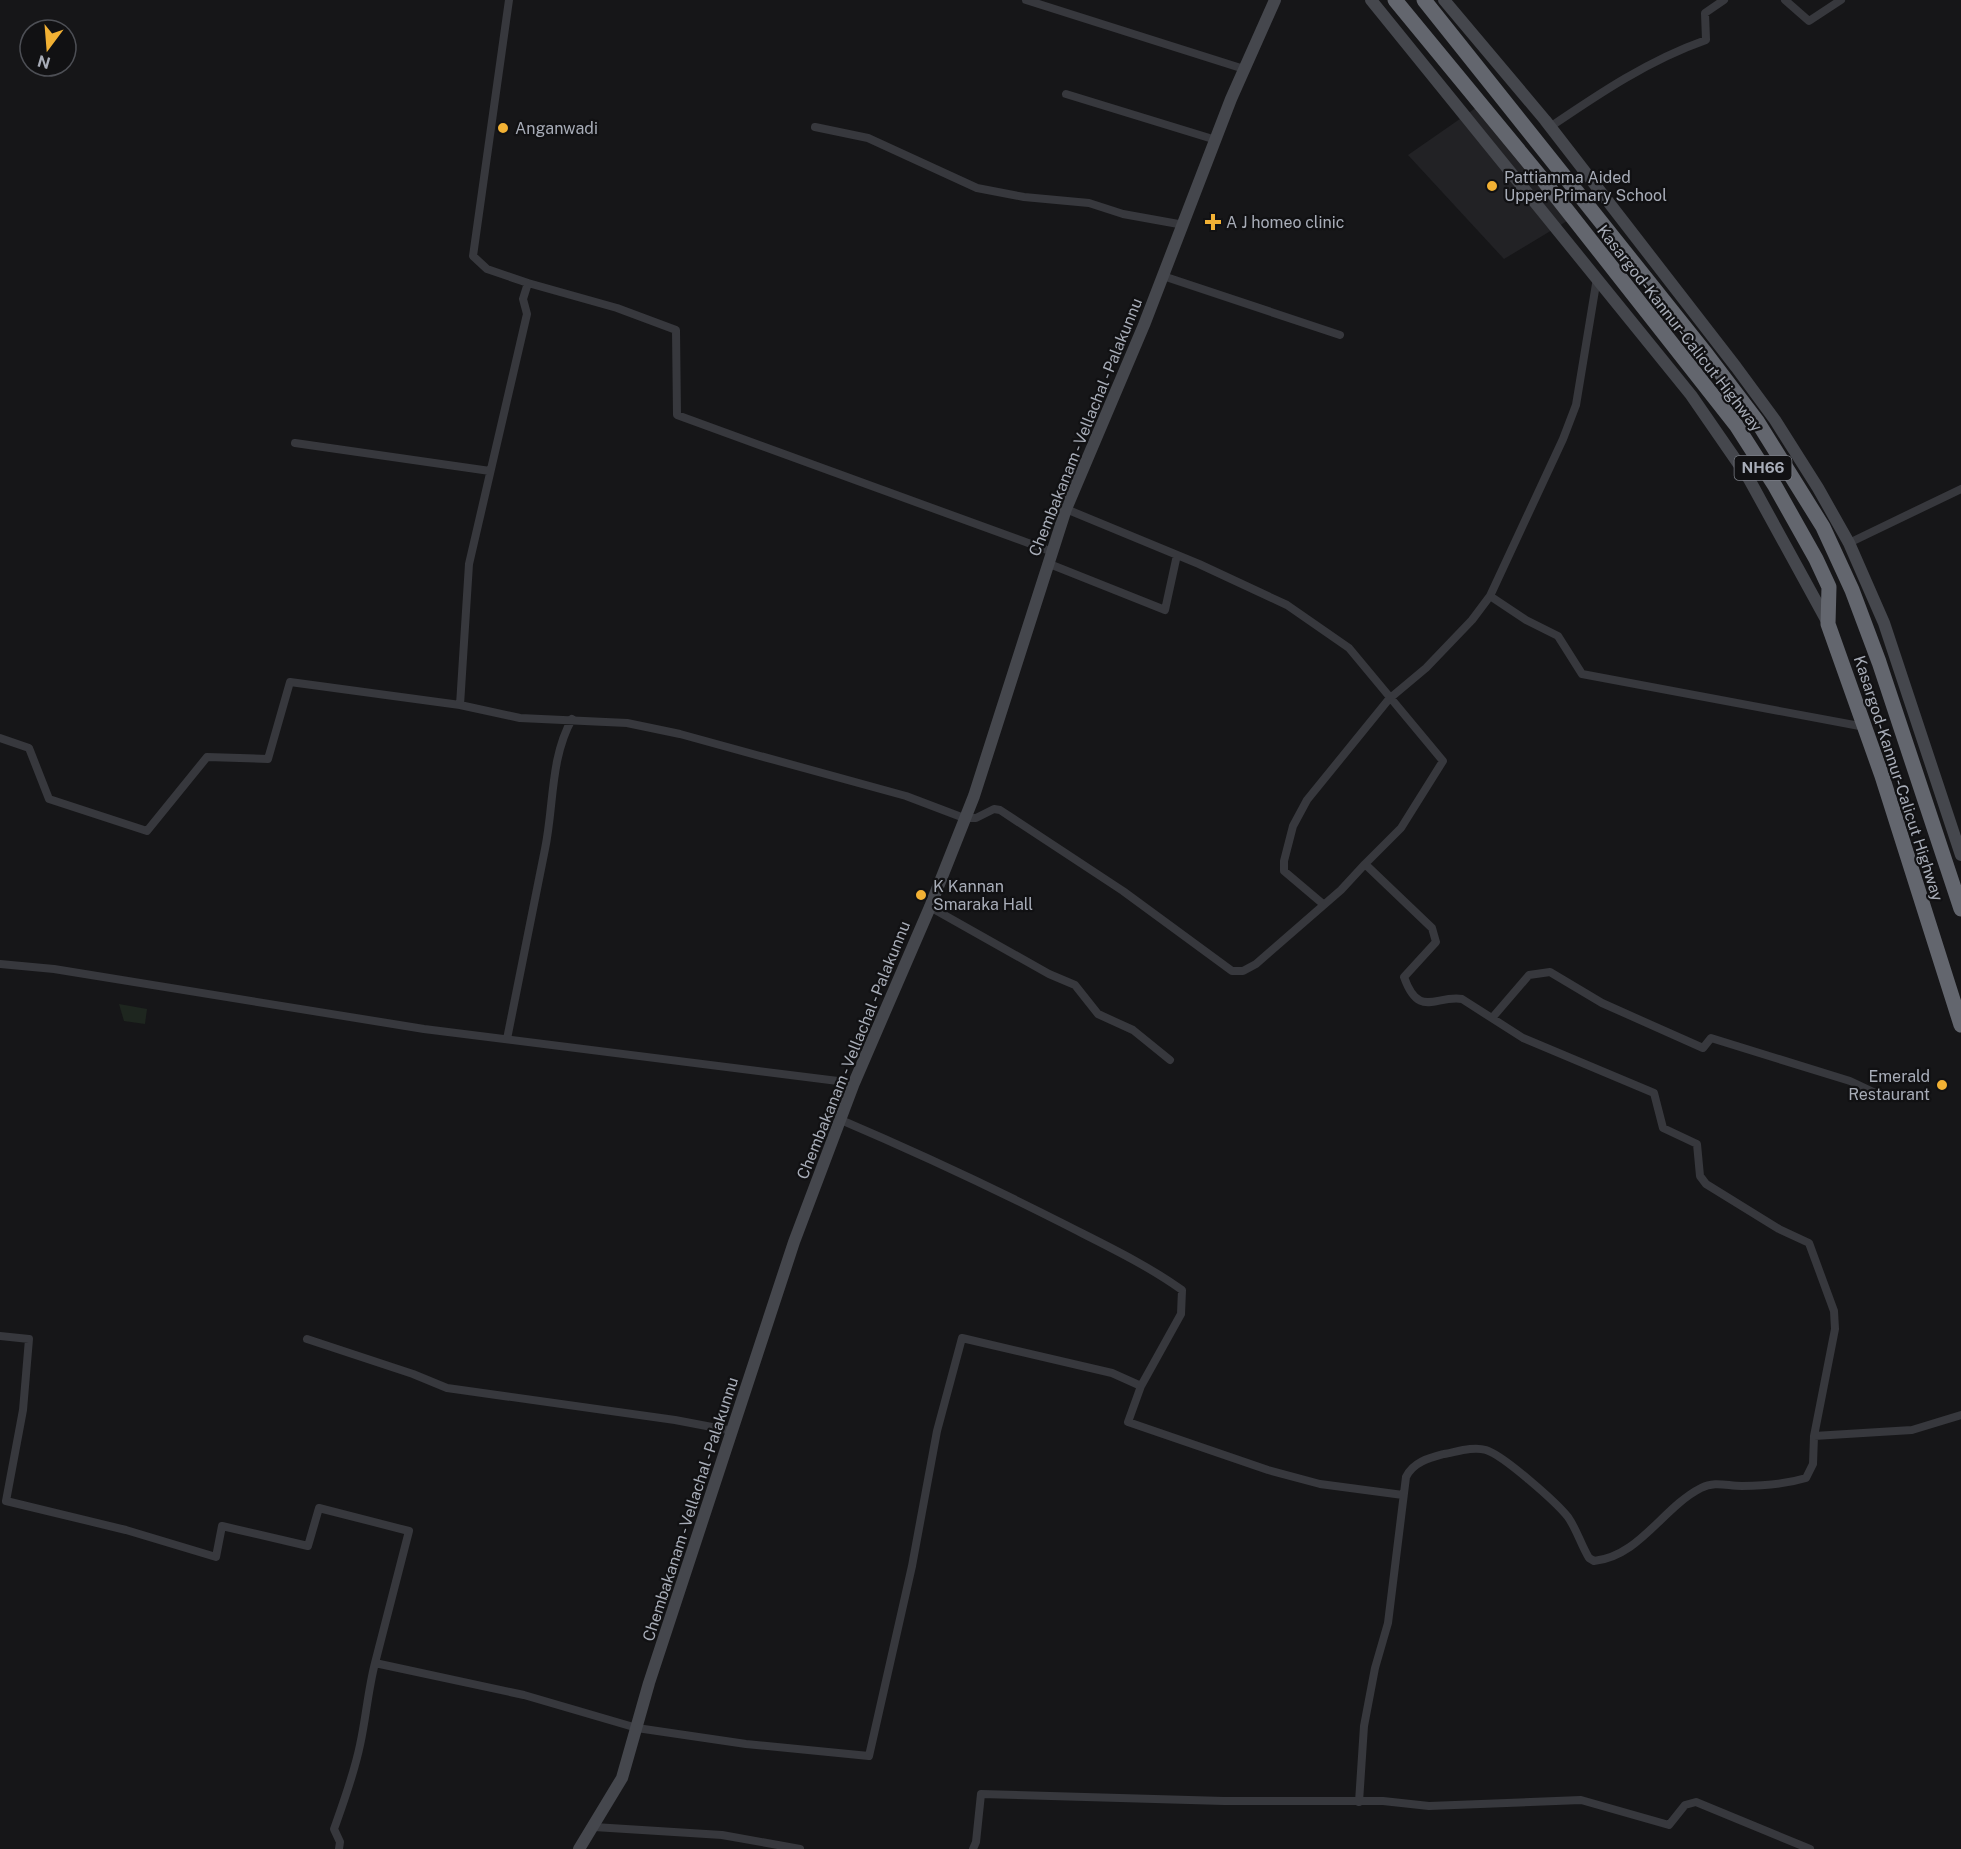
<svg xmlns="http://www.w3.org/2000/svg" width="1961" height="1849" font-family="'Public Sans',sans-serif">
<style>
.built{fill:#222225}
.green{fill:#1e261f}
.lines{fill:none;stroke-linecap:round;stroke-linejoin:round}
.street{stroke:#37383d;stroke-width:8}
.secondary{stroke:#45474d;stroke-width:12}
.highway{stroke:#63666e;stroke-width:15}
.poi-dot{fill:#f2b134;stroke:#111113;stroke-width:2}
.labels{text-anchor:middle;stroke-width:4.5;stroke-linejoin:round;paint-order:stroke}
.shield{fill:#111113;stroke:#7b7e86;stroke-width:1.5}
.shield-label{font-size:15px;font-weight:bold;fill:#a8adb8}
.poi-label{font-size:16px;fill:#a8adb8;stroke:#111113;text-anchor:start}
.street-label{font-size:16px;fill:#a8adb8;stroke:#111113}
</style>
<rect width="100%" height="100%" fill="#161618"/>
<path class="built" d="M1480,105L1572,218L1504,259L1408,155Z"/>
<path class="green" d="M119,1004L147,1009L145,1024L124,1021Z"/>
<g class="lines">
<path class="street" d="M509,0L473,256L487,269L528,283L523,299L527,314L469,564L460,705L520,718L627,723L680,734L906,796L964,818H976L994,809L1000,810L1123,891L1232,971H1243L1256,964L1341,890L1365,864
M1026,0L1244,69
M1785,0L1809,21L1841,0
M1066,94L1216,140
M815,127L868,138L977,188L1024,197L1089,203L1123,214L1184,225
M1550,127C1600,93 1649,60 1706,40L1705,13L1724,0
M1163,276L1340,335
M528,283L617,308L676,330L677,415L1050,551
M295,443L490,471
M1066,509L1199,564L1287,605L1349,648L1443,761L1401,828L1365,864L1432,928L1436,942L1404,977C1419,1019 1435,995 1462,999L1523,1038L1654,1093L1663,1128L1697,1144L1700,1176L1706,1184L1779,1229L1809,1243L1834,1311L1835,1329L1814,1436
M1849,543L1961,489
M1047,563L1165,610L1177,555
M1490,596L1526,620L1558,636L1582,674L1865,727
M0,738L29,748L49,799L147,831L207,757L268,759L290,682L460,705
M1323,904L1284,871V861L1293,826L1307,800L1389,699L1426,668L1472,620L1490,596L1563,439L1576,405L1597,278
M930,907L1049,974L1075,985L1098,1014L1133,1030L1170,1060
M0,964L54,969L424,1029L854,1083
M1492,1018L1529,975L1550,972L1602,1003L1703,1048L1711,1038L1850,1081L1884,1097
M507,1039C519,976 532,913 545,849C554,806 550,758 572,719
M841,1120C916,1152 989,1186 1062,1223C1103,1244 1144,1263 1182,1290L1181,1314L1141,1386
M0,1336L29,1339L23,1410L6,1501L126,1530L216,1557L222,1526L308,1546L319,1508L409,1531L375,1663
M307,1339L413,1374L447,1388L675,1420L733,1431
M1359,1802L1364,1726L1375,1668L1388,1623L1406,1477C1413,1462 1429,1458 1444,1454C1456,1452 1473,1446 1486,1450C1503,1455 1556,1502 1568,1517C1577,1530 1581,1545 1589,1558L1594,1561C1640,1556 1662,1508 1701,1488C1715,1481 1727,1486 1742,1486C1763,1486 1786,1484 1806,1478L1813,1464L1814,1436L1912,1430L1961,1415
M594,1827L722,1835L800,1849
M339,1849L340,1842L334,1829C344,1801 354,1774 360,1745C366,1718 368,1690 375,1663L524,1695L637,1728L746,1744L869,1756L912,1566L937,1431L962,1338L1112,1373L1141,1386L1128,1422L1268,1470L1320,1484L1403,1495
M973,1849L976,1842L981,1794L1224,1801H1383L1429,1806L1581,1800L1669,1825L1685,1805L1696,1802L1810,1849"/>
<path class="secondary" d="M1371,0L1691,395L1749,479L1828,623
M1444,0L1545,120L1736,367L1775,420L1818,488L1849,543L1884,623L1961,855
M579,1849L622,1778L649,1683L794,1242L854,1083L930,907L974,796L1066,509L1144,325L1231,99L1275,0"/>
<path class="highway" d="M1395,0L1544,181L1736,425L1775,486L1816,559L1829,587L1828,624L1882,776L1961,1025
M1424,0L1707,355L1757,421L1823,527L1852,590L1879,662L1961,909"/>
</g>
<g class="poi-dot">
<circle cx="503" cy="128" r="6"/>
<circle cx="1492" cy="186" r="6"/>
<path d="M1210 213h6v6h6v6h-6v6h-6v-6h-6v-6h6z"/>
<circle cx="921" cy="895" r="6"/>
<circle cx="1942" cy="1085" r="6"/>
</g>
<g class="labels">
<rect class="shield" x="1734.5" y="456" width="57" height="24" rx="4.5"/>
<g class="shield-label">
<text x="1763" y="473">NH66</text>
</g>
<g class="poi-label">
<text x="515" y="134">Anganwadi</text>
<text x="1504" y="183">Pattiamma Aided<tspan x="1504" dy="18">Upper Primary School</tspan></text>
<text x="1226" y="228">A J homeo clinic</text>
<text x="933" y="892">K Kannan<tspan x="933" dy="18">Smaraka Hall</tspan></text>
<text x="1930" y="1082" text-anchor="end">Emerald<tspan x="1930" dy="18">Restaurant</tspan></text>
</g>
<g class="street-label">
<text transform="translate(1680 328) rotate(52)" y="6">Kasargod-Kannur-Calicut Highway</text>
<text transform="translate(1085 427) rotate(-68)" y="6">Chembakanam - Vellachal - Palakunnu</text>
<text transform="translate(1899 778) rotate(72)" y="6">Kasargod-Kannur-Calicut Highway</text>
<text transform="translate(853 1050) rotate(-68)" y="6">Chembakanam - Vellachal - Palakunnu</text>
<text transform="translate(690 1509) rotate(-72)" y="6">Chembakanam - Vellachal - Palakunnu</text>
</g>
</g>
<g transform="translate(48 48) rotate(196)"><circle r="28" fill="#111113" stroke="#4d4f55" stroke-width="1.5"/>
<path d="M0-4.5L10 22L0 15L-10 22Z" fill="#f2b134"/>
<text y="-9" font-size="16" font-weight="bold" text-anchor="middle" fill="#a8adb8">N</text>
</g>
</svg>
